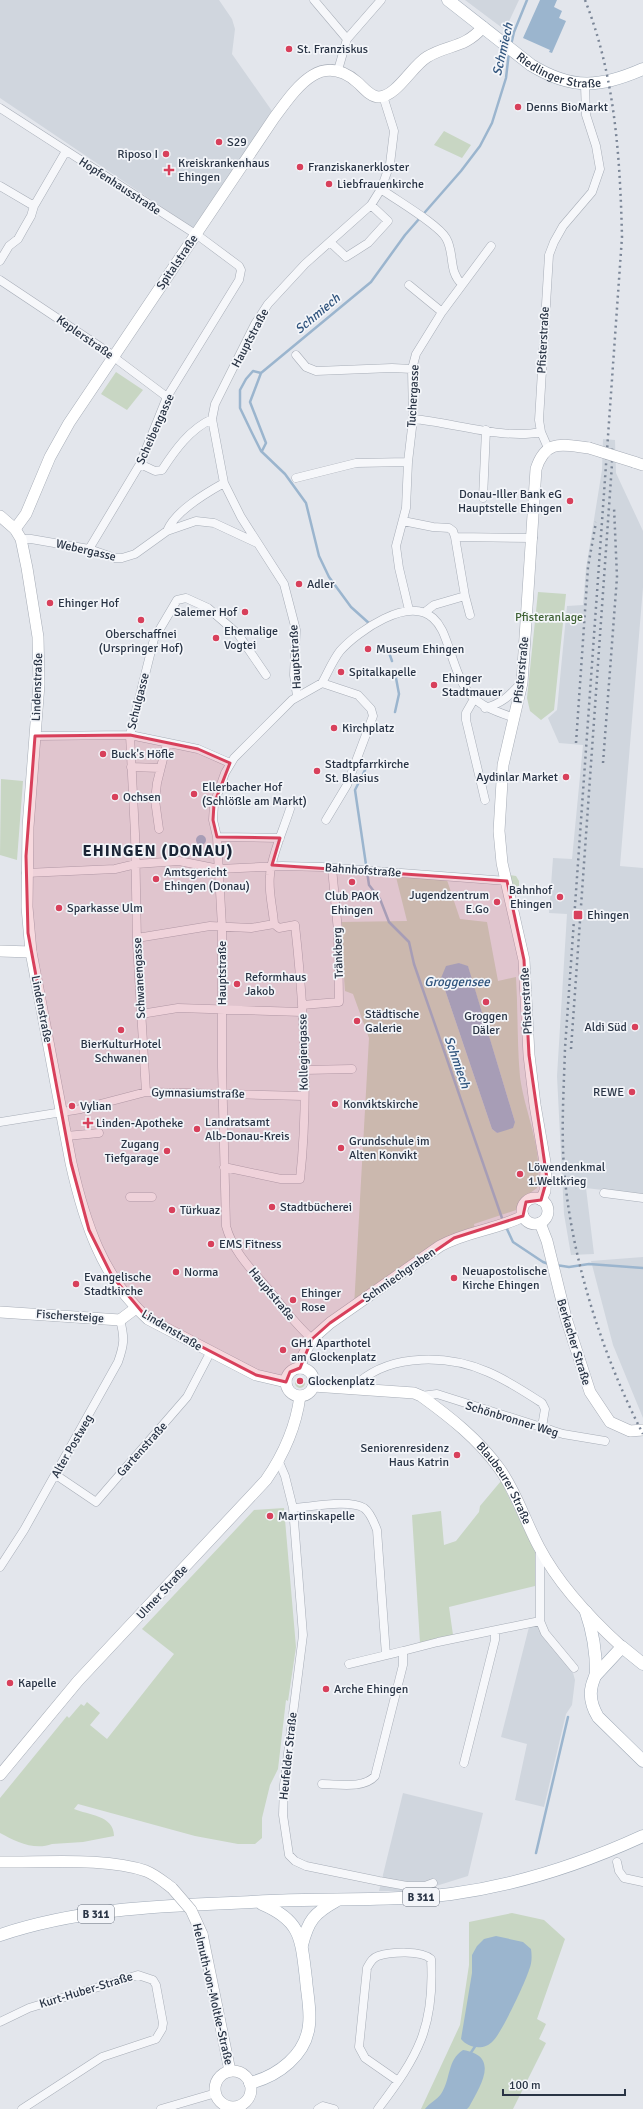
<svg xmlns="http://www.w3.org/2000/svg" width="643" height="2109" font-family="Signika,sans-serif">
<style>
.built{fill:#d0d6de}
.green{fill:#c8d6c3;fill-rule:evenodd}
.water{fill:#9bb5ce}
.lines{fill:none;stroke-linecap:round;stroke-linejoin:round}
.stream{stroke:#9bb5ce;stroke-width:2.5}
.street-casing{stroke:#a7adb7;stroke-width:9}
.secondary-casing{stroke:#a7adb7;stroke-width:12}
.primary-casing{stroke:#a1abb8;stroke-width:13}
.street{stroke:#f6f7fa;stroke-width:8}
.secondary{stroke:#fff;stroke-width:11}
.primary{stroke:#fff;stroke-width:12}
.rail{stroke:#7b8697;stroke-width:2.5;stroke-dasharray:2 4;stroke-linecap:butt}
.secondary-bridge-casing{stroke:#a7adb7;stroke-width:12;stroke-linecap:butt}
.secondary-bridge{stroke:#fff;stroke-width:11}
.marked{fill:#d8405b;fill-opacity:0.2;stroke:#d8405b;stroke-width:3;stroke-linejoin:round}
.poi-dot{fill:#d8405b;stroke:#f3f5f9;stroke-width:1.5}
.labels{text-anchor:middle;stroke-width:3.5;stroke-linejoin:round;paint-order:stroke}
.shield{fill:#f3f5f9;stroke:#666e7b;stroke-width:1}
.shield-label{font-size:11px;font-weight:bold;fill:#293445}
.poi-label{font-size:12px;fill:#293445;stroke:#f3f5f9;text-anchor:start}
.street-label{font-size:12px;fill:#293445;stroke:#f3f5f9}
.park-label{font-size:12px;fill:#3f6235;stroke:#f3f5f9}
.water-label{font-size:13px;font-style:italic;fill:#30547d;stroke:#f3f5f9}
.district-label{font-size:16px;font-weight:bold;letter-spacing:1px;fill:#1b2536;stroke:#f3f5f9}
</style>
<rect width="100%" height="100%" fill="#e3e6ec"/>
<path class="built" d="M0,0H219L232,19L235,29L232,54L272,111L193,228L0,98Z
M465,0H519L505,30Z
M603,439L615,440L616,473L643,531V587L620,866L643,868V1195L586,1188L594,1254L571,1255L564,1214L557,1076L567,914L549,913L553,858L572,859L583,745L559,743L548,718L557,710L567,606L583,605L586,569L602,470Z
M643,1257V1418L613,1345L591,1261Z
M538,1625L572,1669L575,1680L572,1705L566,1714L544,1807L515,1800L527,1744L501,1737L529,1627Z
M403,1793L483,1813L468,1876L420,1891H379Z"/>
<path class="green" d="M444,131L471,145L462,158L434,145Z
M116,372L143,390L127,410L101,394Z
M538,592L566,594L554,710L541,720L530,711L527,698Z
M1,779L23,781L17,860L0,855Z
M510,875L516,876L519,881V886L513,892Z
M396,877L447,880L460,919L487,922L498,981L516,977C518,1010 517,1044 520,1077C525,1114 544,1150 537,1188L519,1201L516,1210L474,1224L475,1231L454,1238L354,1307L369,1038L353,994L345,991L340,922L407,921ZM459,963L468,967L515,1122L497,1133L492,1129L441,978Z
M295 1383a5 5 0 1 1 10 0a5 5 0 1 1-10 0Z
M501,1481L535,1552V1586L449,1607L453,1635L420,1643L412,1515L441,1511L444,1545L456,1541L479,1512L480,1506Z
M284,1508L296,1647L288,1701L286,1700L278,1769L270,1785L262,1818V1838L255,1844H238L195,1836L78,1804L74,1809C88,1815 114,1815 114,1836L83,1842L52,1844C34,1851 15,1841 0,1833V1798L67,1716L69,1718L81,1704L84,1706L87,1702L100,1713L90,1725L107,1739L174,1654L142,1629L254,1510Z
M512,1913L544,1920L565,1939L537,2019L546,2024L539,2039L546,2043L513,2109H421L460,2025L469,1965V1922Z"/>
<path class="water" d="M540,0H557L554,7L562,11L559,18L566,21L552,53L549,52L550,50L523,38Z
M196 840a5 5 0 1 1 10 0a5 5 0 1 1-10 0Z
M459,963L468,966L515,1122L513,1128L497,1133L492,1129L441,978L446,966Z
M496,1936L523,1942L531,1949C532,1956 532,1963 529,1970C525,1983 502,2032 493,2041C484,2051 468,2048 461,2039L472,1973V1955L477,1946L484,1939Z
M463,2050C501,2056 480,2086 469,2107L467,2109H425C429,2103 437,2100 441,2094C451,2079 447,2060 463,2050Z"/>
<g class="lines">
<path class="stream" d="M511,45L514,32L527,0
M261,373L250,402L266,443L262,451
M371,625L351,607L329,577L319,556L306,503L285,474L261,451L252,433L240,408V390L246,379L253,371L261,373L371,282L405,235L461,171L480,146L492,123L506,78L509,52
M387,647L392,661
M395,712L399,694L396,678
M368,764L355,790L369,885L380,899L389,922L409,942L414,964L503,1221
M506,1227L513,1242L543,1262L549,1264
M556,1265L569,1267L589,1264L643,1268
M536,1853L568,1717
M470,2054L476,2045"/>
<g class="street-casing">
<path id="street" d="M314,0L347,39
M338,70L347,39L381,0
M0,108L200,237L239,266L241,270L239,280L167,397L140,464L89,549
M0,186L34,206
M381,189C396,200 438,224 446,238C455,253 448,272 462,284
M330,242L346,257L368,243L388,221L371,205
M0,261L9,246L18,239L23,230L31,216L34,206L66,151
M0,280L114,356L119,361L167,397
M409,285L442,312
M296,355L306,367L316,371L392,368L412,369
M413,419C451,422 504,440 541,432
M548,448L541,432L539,420L549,255L554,242L563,226L592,192L600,169L596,146L586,115L585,85
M140,464L155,471L162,470C175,450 190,429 212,419
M296,478L356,463L408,462
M483,498L486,430
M403,521L433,527L449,528L453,531L455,537L465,596L434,605L425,612
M167,531C175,511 206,493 224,483
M455,537L533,538
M21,539H31L89,549L115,558H122L135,554L167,531L196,521L214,523L257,543
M465,596L470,615
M409,610L399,568L396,546L406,508L408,462L413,419L412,369L416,354L442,312L491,246
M322,683C328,672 333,660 340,651C358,631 408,596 433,618C442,626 445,637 449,648C464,693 468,703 515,718
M297,696L294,675L296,630L284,584L241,517L224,483L212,419L215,404L255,324L268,304L305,264L371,205L381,189L390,164L394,131L383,96
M474,699L466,713V720L485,800
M485,708C503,703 509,696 521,683
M35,736L130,735L198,749L230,763
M131,767L160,768
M159,829L155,800L157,783L167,743
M217,837L280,838
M26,873L115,869L136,864L179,861L219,869L282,866L322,867L507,881
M274,924C273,907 268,892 270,875C271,857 284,828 290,809
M137,938L210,926L251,928L274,924L279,928L295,925C304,1006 309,1098 300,1179H281L224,1167
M302,1005L339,1002L338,931L332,868
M141,1014L178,1008L302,1012
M304,1070L352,1069
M146,1092L137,944L135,834L130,735L154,639L177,600L186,598L208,608L238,634L266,675
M0,1122L81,1109L146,1092L303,1096
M66,1136L99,1133
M604,1193L643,1198
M130,1197H152
M312,1339C297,1326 285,1310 273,1295C256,1274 233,1253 226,1226L222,1067V927L217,837L213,820L214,804L225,773L234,758L292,700L322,683L358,695L371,709L373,716L347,785L326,820
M358,1388L359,1382C393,1353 449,1355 488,1372C507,1380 525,1392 542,1403L545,1409L542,1427L551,1430
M421,1396L437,1394L563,1434L605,1441
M279,1462L285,1476L293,1508L303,1635L284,1785L283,1815L289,1855L295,1861L306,1866L379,1881L407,1886H425L433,1883
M56,1475L96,1502L187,1397L210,1353
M293,1508C311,1507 349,1499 364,1508C371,1513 374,1523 377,1530L386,1655
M540,1549V1621L545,1633L574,1668
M0,1567L24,1530L118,1362C124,1345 125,1338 120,1320
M349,1664L403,1651
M464,1763L495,1640V1631
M322,1784C338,1784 364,1789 375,1776L403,1665V1651L438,1642L540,1621
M617,1862L619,1871L624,1878L643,1882
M0,2022L29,2008L138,1975L153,1980L156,1985L163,2023L162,2029L156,2039L102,2057L22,2109
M161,2109L216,2093
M318,2109L323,2106L334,2109
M378,2109C418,2056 435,2027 431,1959C421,1950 391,1952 378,1956C372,1958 370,1963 367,1968L359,2047L365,2058L398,2081"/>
</g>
<g class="secondary-casing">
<g id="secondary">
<path d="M634,462L643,465"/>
<path d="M0,516L15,529L21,539L27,568L38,637L39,684L28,827L27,907L31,952L71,1163C84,1221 102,1278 148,1319L256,1375L286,1382"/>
<path d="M15,529L26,514L50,457L69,423L274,118C295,90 320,50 357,82C363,87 370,97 379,97C397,96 412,66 427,57C448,44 464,49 483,27"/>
<path d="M0,951L31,952"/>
<circle cx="535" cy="1211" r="13"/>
<path d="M541,1200L545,1191L546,1168L535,1105L529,1055L524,960L502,863L499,831L503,765L522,683L536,469C546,438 563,445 589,448"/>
<path d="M540,1223L547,1241L566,1318L590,1392L610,1422L630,1431L643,1430"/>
<path d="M0,1312L120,1320L136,1308"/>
<path d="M300,1368L303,1356L312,1339L330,1323L440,1246C467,1231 496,1230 523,1216"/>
<circle cx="300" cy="1382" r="14"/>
<path id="s1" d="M313,1386L414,1393L421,1396C450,1417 478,1439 499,1468C516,1491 525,1521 539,1547C559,1585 590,1618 622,1647"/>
<path d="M0,1775L78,1681L266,1480C284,1454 296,1427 300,1396"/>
<path d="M0,1862C44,1863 105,1857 146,1871C156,1875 164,1882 172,1888"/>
<path d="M202,1934L230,2071"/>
<circle cx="233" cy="2089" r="18"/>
</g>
</g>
<g class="primary-casing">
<g id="primary">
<path id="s2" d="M448,0L531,65C572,90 600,88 643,69"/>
<path d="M586,1612C593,1632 596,1652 596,1673C595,1677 593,1681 592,1685C589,1696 592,1707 598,1717L643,1761"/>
<path d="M596,1675L622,1647L643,1664"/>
<path d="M0,1935C74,1910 153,1906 231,1903C255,1902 279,1900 303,1900C353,1899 402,1900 451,1894C518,1885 582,1864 643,1836"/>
<path d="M302,1945C308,1921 314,1913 336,1901"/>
<path d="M250,2083C278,2076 306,2055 309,2025C311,2010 307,1994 306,1979C301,1939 302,1921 262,1904"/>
</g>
</g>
<use href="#street" class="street"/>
<use href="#secondary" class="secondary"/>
<use href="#primary" class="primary"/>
<path class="rail" d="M585,0C615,76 620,156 622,237L565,1048C564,1082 562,1116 563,1149C566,1243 600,1351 643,1434
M576,743L588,567L596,522
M603,763L617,577L614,507
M571,1049L612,464V447"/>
<g class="secondary-bridge-casing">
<path id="secondary-bridge" d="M589,448L634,462
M172,1888L191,1910L202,1934"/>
</g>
<use href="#secondary-bridge" class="secondary-bridge"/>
</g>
<path class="marked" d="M130,735L198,749L230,763L214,804L213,820L217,837L280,838L272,865L507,881L524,960L529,1055L547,1179L541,1200L526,1202L523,1216L454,1238L330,1323L312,1339L300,1368L290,1372L286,1382L256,1375L148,1319L112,1276L89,1230L71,1163L28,933L26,856L35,736Z"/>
<g class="poi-dot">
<circle cx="289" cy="49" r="4"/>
<circle cx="518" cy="107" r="4"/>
<circle cx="219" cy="142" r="4"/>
<circle cx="166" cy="154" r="4"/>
<circle cx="300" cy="167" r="4"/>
<path d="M167 164h4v4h4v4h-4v4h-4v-4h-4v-4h4z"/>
<circle cx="329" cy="184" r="4"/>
<circle cx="570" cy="501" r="4"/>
<circle cx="299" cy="584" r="4"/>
<circle cx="50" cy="603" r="4"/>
<circle cx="245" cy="612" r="4"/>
<circle cx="141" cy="620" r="4"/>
<circle cx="216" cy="638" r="4"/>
<circle cx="368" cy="649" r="4"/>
<circle cx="341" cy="672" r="4"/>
<circle cx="434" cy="685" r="4"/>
<circle cx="334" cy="728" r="4"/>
<circle cx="103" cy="754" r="4"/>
<circle cx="317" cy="771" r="4"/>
<circle cx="566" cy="777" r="4"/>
<circle cx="194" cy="794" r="4"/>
<circle cx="115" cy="797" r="4"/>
<circle cx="156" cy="879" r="4"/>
<circle cx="352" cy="882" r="4"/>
<circle cx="560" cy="897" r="4"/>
<circle cx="497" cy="902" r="4"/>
<circle cx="59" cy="908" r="4"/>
<rect x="573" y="910" width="10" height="10" rx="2"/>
<circle cx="237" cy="984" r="4"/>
<circle cx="486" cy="1002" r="4"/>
<circle cx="357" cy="1021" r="4"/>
<circle cx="635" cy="1027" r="4"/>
<circle cx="121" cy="1030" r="4"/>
<circle cx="632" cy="1092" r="4"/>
<circle cx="335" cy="1104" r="4"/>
<circle cx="72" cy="1106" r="4"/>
<path d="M86 1117h4v4h4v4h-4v4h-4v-4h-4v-4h4z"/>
<circle cx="197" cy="1129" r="4"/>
<circle cx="341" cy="1148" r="4"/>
<circle cx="167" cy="1151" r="4"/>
<circle cx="520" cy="1174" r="4"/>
<circle cx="272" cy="1207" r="4"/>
<circle cx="172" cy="1210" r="4"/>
<circle cx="211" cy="1244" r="4"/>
<circle cx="176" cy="1272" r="4"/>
<circle cx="454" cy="1278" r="4"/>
<circle cx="76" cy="1284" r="4"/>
<circle cx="293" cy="1300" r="4"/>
<circle cx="283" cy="1350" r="4"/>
<circle cx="300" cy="1381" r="4"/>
<circle cx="457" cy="1455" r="4"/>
<circle cx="270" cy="1516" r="4"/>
<circle cx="10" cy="1683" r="4"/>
<circle cx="326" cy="1689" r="4"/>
</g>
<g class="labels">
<g class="shield">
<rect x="403" y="1888" width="36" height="18" rx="3"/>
<rect x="78" y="1905" width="36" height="18" rx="3"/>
</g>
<g class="shield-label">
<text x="421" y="1901">B 311</text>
<text x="96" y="1918">B 311</text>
</g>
<g class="poi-label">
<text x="297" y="53">St. Franziskus</text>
<text x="526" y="111">Denns BioMarkt</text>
<text x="227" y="146">S29</text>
<text x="158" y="158" text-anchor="end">Riposo I</text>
<text x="178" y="167">Kreiskrankenhaus<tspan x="178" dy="14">Ehingen</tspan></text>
<text x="308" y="171">Franziskanerkloster</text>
<text x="337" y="188">Liebfrauenkirche</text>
<text x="562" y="498" text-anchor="end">Donau-Iller Bank eG<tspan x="562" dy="14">Hauptstelle Ehingen</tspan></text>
<text x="307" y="588">Adler</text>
<text x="58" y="607">Ehinger Hof</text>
<text x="237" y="616" text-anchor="end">Salemer Hof</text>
<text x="224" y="635">Ehemalige<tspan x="224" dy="14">Vogtei</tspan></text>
<text x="141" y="638" text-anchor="middle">Oberschaffnei<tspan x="141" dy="14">(Urspringer Hof)</tspan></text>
<text x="376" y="653">Museum Ehingen</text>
<text x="349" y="676">Spitalkapelle</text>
<text x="442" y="682">Ehinger<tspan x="442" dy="14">Stadtmauer</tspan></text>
<text x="342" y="732">Kirchplatz</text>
<text x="111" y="758">Buck's Höfle</text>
<text x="325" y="768">Stadtpfarrkirche<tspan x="325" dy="14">St. Blasius</tspan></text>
<text x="558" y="781" text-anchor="end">Aydinlar Market</text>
<text x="202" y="791">Ellerbacher Hof<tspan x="202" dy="14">(Schlößle am Markt)</tspan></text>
<text x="123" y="801">Ochsen</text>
<text x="164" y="876">Amtsgericht<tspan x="164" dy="14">Ehingen (Donau)</tspan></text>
<text x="552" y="894" text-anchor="end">Bahnhof<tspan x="552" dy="14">Ehingen</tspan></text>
<text x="489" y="899" text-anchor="end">Jugendzentrum<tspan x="489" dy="14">E.Go</tspan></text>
<text x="352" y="900" text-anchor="middle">Club PAOK<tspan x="352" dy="14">Ehingen</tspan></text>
<text x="67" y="912">Sparkasse Ulm</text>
<text x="587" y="919">Ehingen</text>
<text x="245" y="981">Reformhaus<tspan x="245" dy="14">Jakob</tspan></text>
<text x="365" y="1018">Städtische<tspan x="365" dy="14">Galerie</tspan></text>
<text x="486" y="1020" text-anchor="middle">Groggen<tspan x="486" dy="14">Däler</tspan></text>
<text x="627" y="1031" text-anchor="end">Aldi Süd</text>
<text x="121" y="1048" text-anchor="middle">BierKulturHotel<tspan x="121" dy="14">Schwanen</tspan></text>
<text x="624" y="1096" text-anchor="end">REWE</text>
<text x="343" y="1108">Konviktskirche</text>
<text x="80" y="1110">Vylian</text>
<text x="205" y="1126">Landratsamt<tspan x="205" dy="14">Alb-Donau-Kreis</tspan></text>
<text x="96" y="1127">Linden-Apotheke</text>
<text x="349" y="1145">Grundschule im<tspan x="349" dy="14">Alten Konvikt</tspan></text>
<text x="159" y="1148" text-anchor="end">Zugang<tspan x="159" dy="14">Tiefgarage</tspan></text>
<text x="528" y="1171">Löwendenkmal<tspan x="528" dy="14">1.Weltkrieg</tspan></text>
<text x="280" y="1211">Stadtbücherei</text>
<text x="180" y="1214">Türkuaz</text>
<text x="219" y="1248">EMS Fitness</text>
<text x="462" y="1275">Neuapostolische<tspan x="462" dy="14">Kirche Ehingen</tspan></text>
<text x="184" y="1276">Norma</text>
<text x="84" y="1281">Evangelische<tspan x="84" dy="14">Stadtkirche</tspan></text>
<text x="301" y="1297">Ehinger<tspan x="301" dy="14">Rose</tspan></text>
<text x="291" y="1347">GH1 Aparthotel<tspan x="291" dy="14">am Glockenplatz</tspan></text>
<text x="308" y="1385">Glockenplatz</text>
<text x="449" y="1452" text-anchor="end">Seniorenresidenz<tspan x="449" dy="14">Haus Katrin</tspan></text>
<text x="278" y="1520">Martinskapelle</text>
<text x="18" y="1687">Kapelle</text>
<text x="334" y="1693">Arche Ehingen</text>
</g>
<g class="street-label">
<text dy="4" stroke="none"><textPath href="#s2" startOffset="134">Riedlinger Straße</textPath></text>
<text transform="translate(120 186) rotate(33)" y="4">Hopfenhausstraße</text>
<text transform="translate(177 262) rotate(-56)" y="4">Spitalstraße</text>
<text transform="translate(85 337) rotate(35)" y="4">Keplerstraße</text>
<text transform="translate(250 338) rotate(-62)" y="4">Hauptstraße</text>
<text transform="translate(543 340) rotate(-87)" y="4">Pfisterstraße</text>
<text transform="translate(413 396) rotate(-87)" y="4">Tuchergasse</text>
<text transform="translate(155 429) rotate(-66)" y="4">Scheibengasse</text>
<text transform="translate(86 550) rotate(13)" y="4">Webergasse</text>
<text transform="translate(295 657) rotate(-93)" y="4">Hauptstraße</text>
<text transform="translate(521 670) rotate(-84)" y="4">Pfisterstraße</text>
<text transform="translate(37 687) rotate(-88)" y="4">Lindenstraße</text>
<text transform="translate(138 701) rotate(-76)" y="4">Schulgasse</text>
<text transform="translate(363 870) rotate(4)" y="4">Bahnhofstraße</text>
<text transform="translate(338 953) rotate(-92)" y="4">Tränkberg</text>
<text transform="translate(222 973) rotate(-90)" y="4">Hauptstraße</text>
<text transform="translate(139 978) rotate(-93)" y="4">Schwanengasse</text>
<text transform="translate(526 1001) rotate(-93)" y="4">Pfisterstraße</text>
<text transform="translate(42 1009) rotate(79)" y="4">Lindenstraße</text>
<text transform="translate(303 1052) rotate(-91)" y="4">Kollegiengasse</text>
<text transform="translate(198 1093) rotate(1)" y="4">Gymnasiumstraße</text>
<text transform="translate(399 1275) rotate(-35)" y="4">Schmiechgraben</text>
<text transform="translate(272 1294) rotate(50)" y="4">Hauptstraße</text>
<text transform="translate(70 1316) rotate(4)" y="4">Fischersteige</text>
<text transform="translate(172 1330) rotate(31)" y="4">Lindenstraße</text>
<text transform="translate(574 1342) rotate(73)" y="4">Berkacher Straße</text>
<text transform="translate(512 1419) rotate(17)" y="4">Schönbronner Weg</text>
<text transform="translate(72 1446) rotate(-60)" y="4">Alter Postweg</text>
<text transform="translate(142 1449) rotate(-48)" y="4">Gartenstraße</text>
<text dy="4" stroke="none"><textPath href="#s1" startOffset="231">Blaubeurer Straße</textPath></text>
<text transform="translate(162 1592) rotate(-47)" y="4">Ulmer Straße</text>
<text transform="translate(288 1756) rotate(-84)" y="4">Heufelder Straße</text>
<text transform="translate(86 1990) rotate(-17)" y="4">Kurt-Huber-Straße</text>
<text transform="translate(213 1994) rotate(77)" y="4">Helmuth-von-Moltke-Straße</text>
</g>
<g class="park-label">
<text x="549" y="621">Pfisteranlage</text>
</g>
<g class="water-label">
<text transform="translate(502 49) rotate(-77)" y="5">Schmiech</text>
<text transform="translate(317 313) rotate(-40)" y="5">Schmiech</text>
<text x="457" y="986">Groggensee</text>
<text transform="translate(458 1062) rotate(71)" y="5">Schmiech</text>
</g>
<g class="district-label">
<text x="158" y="856">EHINGEN (DONAU)</text>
</g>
</g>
<path d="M503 2089v6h122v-6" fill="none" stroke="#293445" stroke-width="2"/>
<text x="509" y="2089" font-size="12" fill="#293445" stroke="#f3f5f9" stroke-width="3" paint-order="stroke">100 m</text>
</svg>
